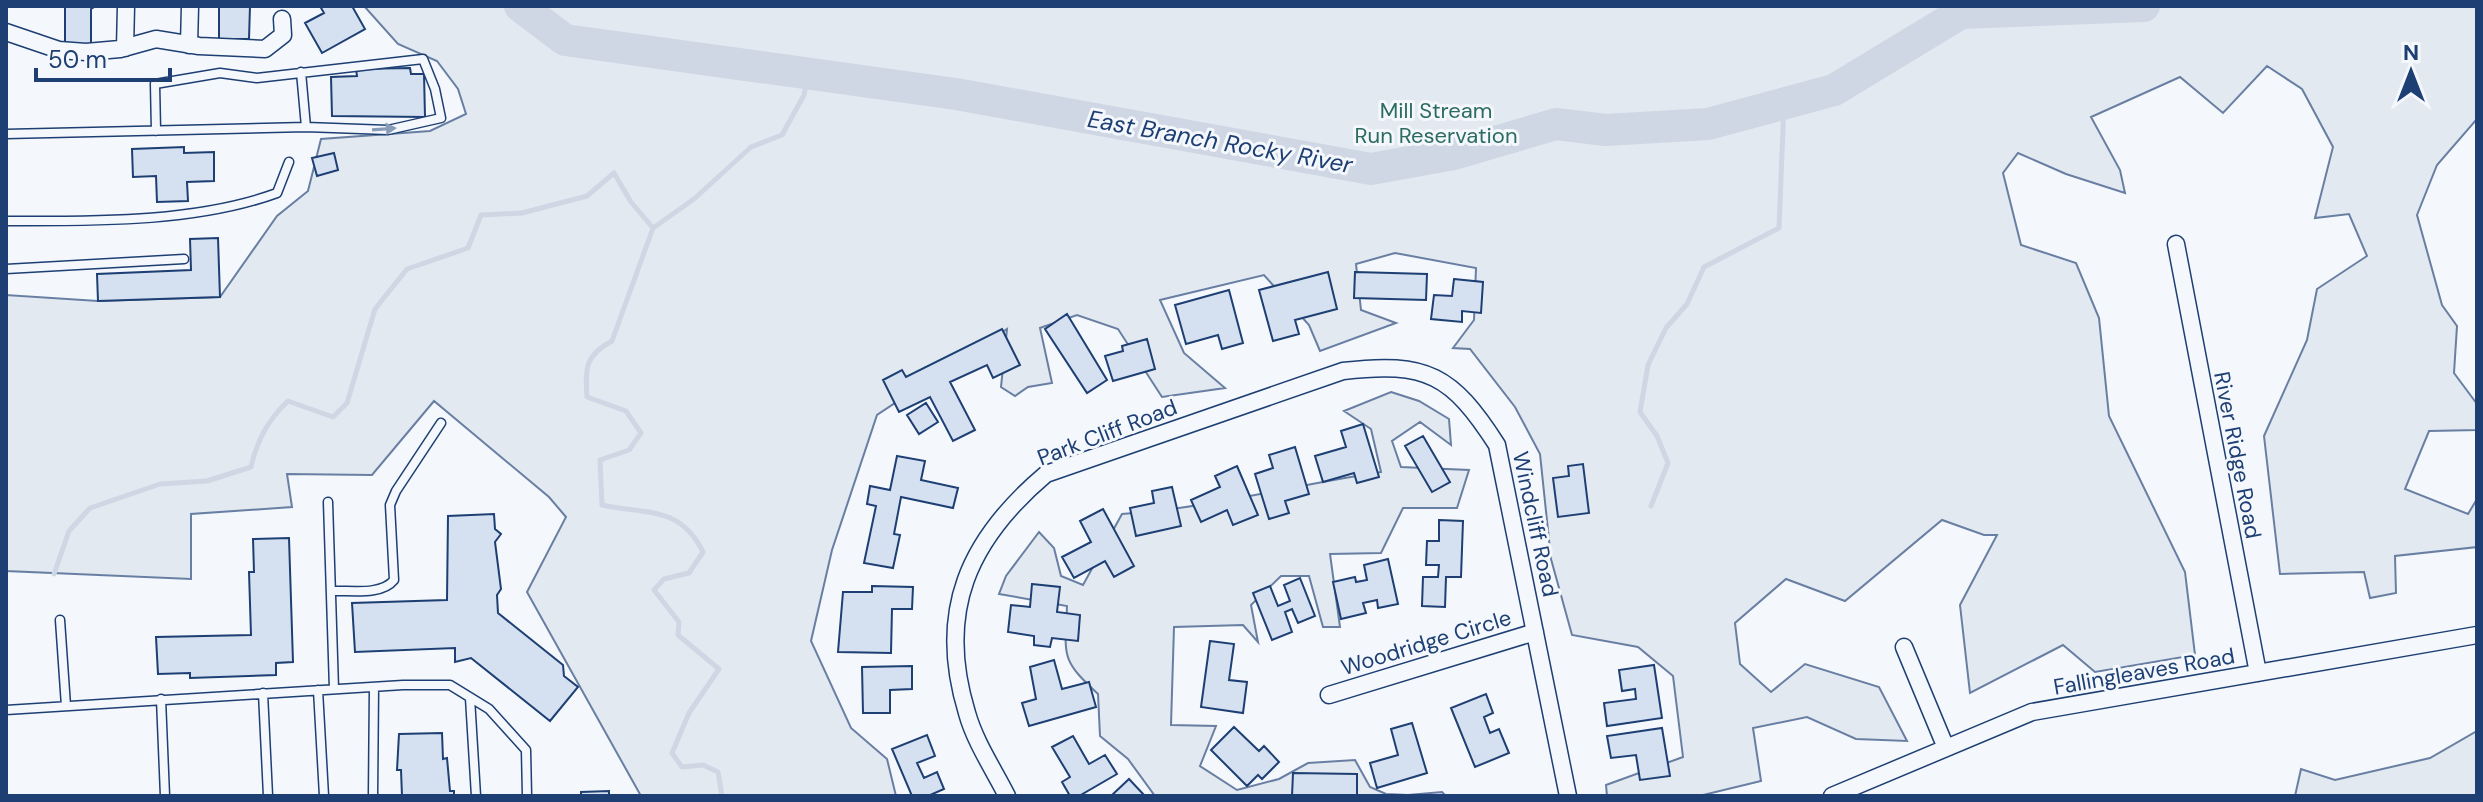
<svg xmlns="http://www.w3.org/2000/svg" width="2483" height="802" font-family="'DM Sans',sans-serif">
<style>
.green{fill:#e3e9f0;stroke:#687fa3;stroke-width:2}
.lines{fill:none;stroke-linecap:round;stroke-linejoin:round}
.stream{stroke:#cfd7e4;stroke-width:5}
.river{stroke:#cfd7e4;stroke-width:32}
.building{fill:#d5e0f0;stroke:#1d3f73;stroke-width:2}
.lane-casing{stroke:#1d3f73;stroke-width:11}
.street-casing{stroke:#1d3f73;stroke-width:19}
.lane{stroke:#f4f7fb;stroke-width:8}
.street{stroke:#f4f7fb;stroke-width:16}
.oneway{fill:#889bb7}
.labels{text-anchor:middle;stroke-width:6;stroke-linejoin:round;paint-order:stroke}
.park-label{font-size:22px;fill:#2c6c60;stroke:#f4f7fb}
.street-label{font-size:22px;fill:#1d3f73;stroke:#f4f7fb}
.water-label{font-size:24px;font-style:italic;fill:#1d3f73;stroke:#f4f7fb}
</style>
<rect width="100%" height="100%" fill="#f4f7fb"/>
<path class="green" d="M364,6H2477V119L2437,165L2417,215L2442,305L2457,326L2454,373L2477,404V430L2429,431L2405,489L2468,514L2477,499V547L2395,556L2396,593L2370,598L2364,572L2280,574L2264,436L2307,340L2317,289L2367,256L2349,214L2315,218L2333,147L2302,89L2267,66L2223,113L2180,77L2091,117L2120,170L2125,193L2066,174L2018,153L2003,173L2021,245L2076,263L2099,318L2109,416L2185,572L2195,655L2095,672L2063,645L1970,693L1960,605L1997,535H1984L1942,520L1845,601L1786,579L1735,623L1740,664L1771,692L1805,664L1879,687L1907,741L1856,739L1807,717L1753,728L1761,781L1699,796H1607L1606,785L1683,757L1673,676L1638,647L1572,635L1551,559L1540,454L1515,407L1470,349L1453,348L1474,320L1476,268L1395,253L1356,264L1361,310L1396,323L1320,351L1309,325L1264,275L1160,300L1184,353L1225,388L1162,397L1118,329L1077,315L1040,328L1052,383L1028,387L1015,396L1001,387L1007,329L877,415L832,550L811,641L851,728L887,759L896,796H641L527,592L566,517L549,497L434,401L372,475L287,474L292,507L191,514V579L6,571V295L98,301L220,297L277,216L308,191L321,139L430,131L466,114L458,89L437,61L398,44Z
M1391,392L1419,401L1449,419L1451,445L1420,422L1392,441L1401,467L1469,470L1457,508H1403L1381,553L1330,554L1340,627H1323L1309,576H1281L1251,605L1258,642L1243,625L1174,627L1171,725L1216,726L1200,766L1237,790L1279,779L1308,763L1355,760L1370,787L1386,794L1408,795L1442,792L1446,796H1155L1128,759L1100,736L1098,694C1060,659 1065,656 1067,606L999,594L1006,576L1039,532L1054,548L1061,576L1083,585L1122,514C1210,508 1294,485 1381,472L1371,429L1344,411Z
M2477,731V796H2295L2301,769L2335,780L2430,758Z"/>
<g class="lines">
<path class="stream" d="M653,228L612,341C585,355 585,369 587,397L626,411L641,433L629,450L600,460L602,505C647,515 680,505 703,552L689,573L664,579L654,590L679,622L678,635L719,669L689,713L672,753L682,767L703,765L718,772L722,796
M1651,506L1668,463L1657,436L1640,412L1648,365L1666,328L1687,304L1704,267L1779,228L1784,104
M54,574L69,531L90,508L160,484L207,481L251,467C257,440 268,420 288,401L333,417L347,403L375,309L407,269L468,248L481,215L522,213L587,196L614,173L631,202L653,228L694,199L751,147L782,135L804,95L808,74"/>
<path class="river" d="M520,6L565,40L956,94L1371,169L1454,154L1556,124L1606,130L1708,124L1834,90L1961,13L2144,6"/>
</g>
<path class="building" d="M65,6H96L91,9V44H65Z
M219,6H250L249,39H219Z
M320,6H352L365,29L322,53L305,23L324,13Z
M410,68L411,74H424L425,117L332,116L331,77L357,76L356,69Z
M184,147V153L214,152V181L187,182L188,201L157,202L156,176L133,177L132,149Z
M334,153L338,170L317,176L312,158Z
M218,238L220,297L98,301L97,274L191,270L190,239Z
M1328,272L1337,309L1295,320L1299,334L1273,341L1259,290Z
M1355,272L1427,274L1426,300L1354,298Z
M1454,279L1483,282L1481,313L1462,311V322L1431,319L1434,295L1452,296Z
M1229,290L1243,343L1222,349L1218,335L1186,344L1175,305Z
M1067,314L1107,380L1087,393L1045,329Z
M1002,329L1020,365L993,378L987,365L950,382L975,430L953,441L930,397L899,412L883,380L902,370L906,377Z
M1147,339L1155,369L1113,381L1105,356L1123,351L1122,346Z
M926,403L938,422L919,434L907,415Z
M1363,424L1379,477L1357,483L1354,473L1323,482L1315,456L1346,447L1341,431Z
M1423,436L1450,482L1432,492L1405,446Z
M1295,447L1309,494L1285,501L1289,513L1269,519L1255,474L1273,468L1269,455Z
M897,456L925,461L921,480L958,488L953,508L901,497L894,534L900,535L893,568L864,563L876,506L867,504L870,486L890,490Z
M1583,464L1589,513L1558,517L1553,478L1569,476L1568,466Z
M1237,466L1258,515L1233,525L1227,510L1201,522L1191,500L1220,487L1215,476Z
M1172,487L1181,526L1136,536L1130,508L1154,503L1152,491Z
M1103,509L1134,566L1114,577L1105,561L1074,578L1062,557L1091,542L1080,521Z
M494,514L495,529L501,534L495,542L501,589L497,595L498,613L563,665L564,676L578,687L550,721L471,658L455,662V648L355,652L352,603L447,600L448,516Z
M1439,520L1463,521L1461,577H1446L1445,607L1422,606L1423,577H1438L1439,565H1426L1427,541H1439Z
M289,538L293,662L276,663V675L190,678V673L158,674L156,637L251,635L249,572H254L253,539Z
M1388,559L1398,604L1378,608L1377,600L1363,603L1366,613L1341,619L1333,582L1355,577L1356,582L1367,580L1364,565Z
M1300,578L1315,616L1298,623L1292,609L1285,612L1292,632L1272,640L1253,593L1270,586L1278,606L1290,601L1284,585Z
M1032,584L1060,587L1057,612L1080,615L1078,641L1052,638L1050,647L1034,645V636L1008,632L1011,605L1030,607Z
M872,586L913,587L912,609H892L891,653L838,652L843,592H872Z
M1210,641L1234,644L1229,680L1247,682L1243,713L1201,707Z
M1054,660L1062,689L1089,682L1096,707L1029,726L1022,703L1036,699L1030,667Z
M1654,665L1662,718L1607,726L1604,703L1636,699L1635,689L1622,691L1619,670Z
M912,666V689L890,690V713H863L862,667Z
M1486,694L1493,713L1484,717L1490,733L1499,729L1509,753L1475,767L1451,708Z
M1412,723L1427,773L1377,788L1370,763L1398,755L1391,729Z
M1234,727L1259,751L1264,746L1279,762L1262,779L1258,775L1247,786L1211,750Z
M1662,728L1670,776L1640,780L1636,755L1611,758L1607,736Z
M442,733L443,759L447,758L450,791H454V796H402L401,770H397L399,734Z
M927,735L935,756L917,763L924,778L937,772L944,789L928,796H912L892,749Z
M1073,736L1089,764L1105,755L1117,774L1079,796H1070L1062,782L1070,777L1052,747Z
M1293,773L1357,774V796H1292Z
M1129,779L1145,796H1111Z
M609,791V796H581V792Z"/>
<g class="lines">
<g class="lane-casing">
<path id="lane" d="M156,131L155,84L220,73L257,78L423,59L435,89L441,118L388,130L306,127
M6,134L306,127L301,72
M6,221C93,221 195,223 277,193L289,162
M6,269L184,259
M328,502L334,689
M331,591C350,590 381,596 394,580L390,505L396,491L441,423
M60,620L66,706
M318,690L324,796
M263,693L268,796
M470,698L476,796
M161,699L165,796
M6,710L403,685H450L489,709L526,750L527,796
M373,796L374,687"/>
</g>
<g class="street-casing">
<path id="street" d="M6,32L59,50L86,52L120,49L156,39L199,46L265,49L283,35L282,19
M189,45L190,6
M125,48L126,6
M2176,244L2258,673
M1904,647L1946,748
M1329,695L1535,632
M1007,796C994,770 975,742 967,713C936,612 968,540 1046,474L1343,371C1427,361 1452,375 1497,445L1568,796
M1832,796L2032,712L2477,635"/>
</g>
<use href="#lane" class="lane"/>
<use href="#street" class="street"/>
</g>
<defs><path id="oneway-solid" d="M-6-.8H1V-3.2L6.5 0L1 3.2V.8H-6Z" transform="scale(2)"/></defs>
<use class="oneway" href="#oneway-solid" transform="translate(384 129) rotate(-4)"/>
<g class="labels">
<g class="park-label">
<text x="1436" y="118">Mill Stream<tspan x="1436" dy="25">Run Reservation</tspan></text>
</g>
<g class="street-label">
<text transform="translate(1107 432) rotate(-21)" y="8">Park Cliff Road</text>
<text transform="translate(2238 455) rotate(79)" y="8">River Ridge Road</text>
<text transform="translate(1536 524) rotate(78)" y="8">Windcliff Road</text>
<text transform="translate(1426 642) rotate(-17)" y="8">Woodridge Circle</text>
<text transform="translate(2144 671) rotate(-10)" y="8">Fallingleaves Road</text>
</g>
<g class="water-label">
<text transform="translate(1220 142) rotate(10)" y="8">East Branch Rocky River</text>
</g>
</g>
<rect width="2483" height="802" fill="none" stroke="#1d3f73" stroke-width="16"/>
<g transform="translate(2411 72)" stroke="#f4f7fb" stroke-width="6" paint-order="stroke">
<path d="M0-6L14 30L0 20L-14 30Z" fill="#1d3f73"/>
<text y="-12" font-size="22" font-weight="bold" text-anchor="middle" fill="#1d3f73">N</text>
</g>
<path d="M36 68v12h134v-12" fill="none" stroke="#1d3f73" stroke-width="4"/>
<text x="48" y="68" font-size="24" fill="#1d3f73" stroke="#f4f7fb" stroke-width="6" paint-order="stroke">50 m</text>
</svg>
